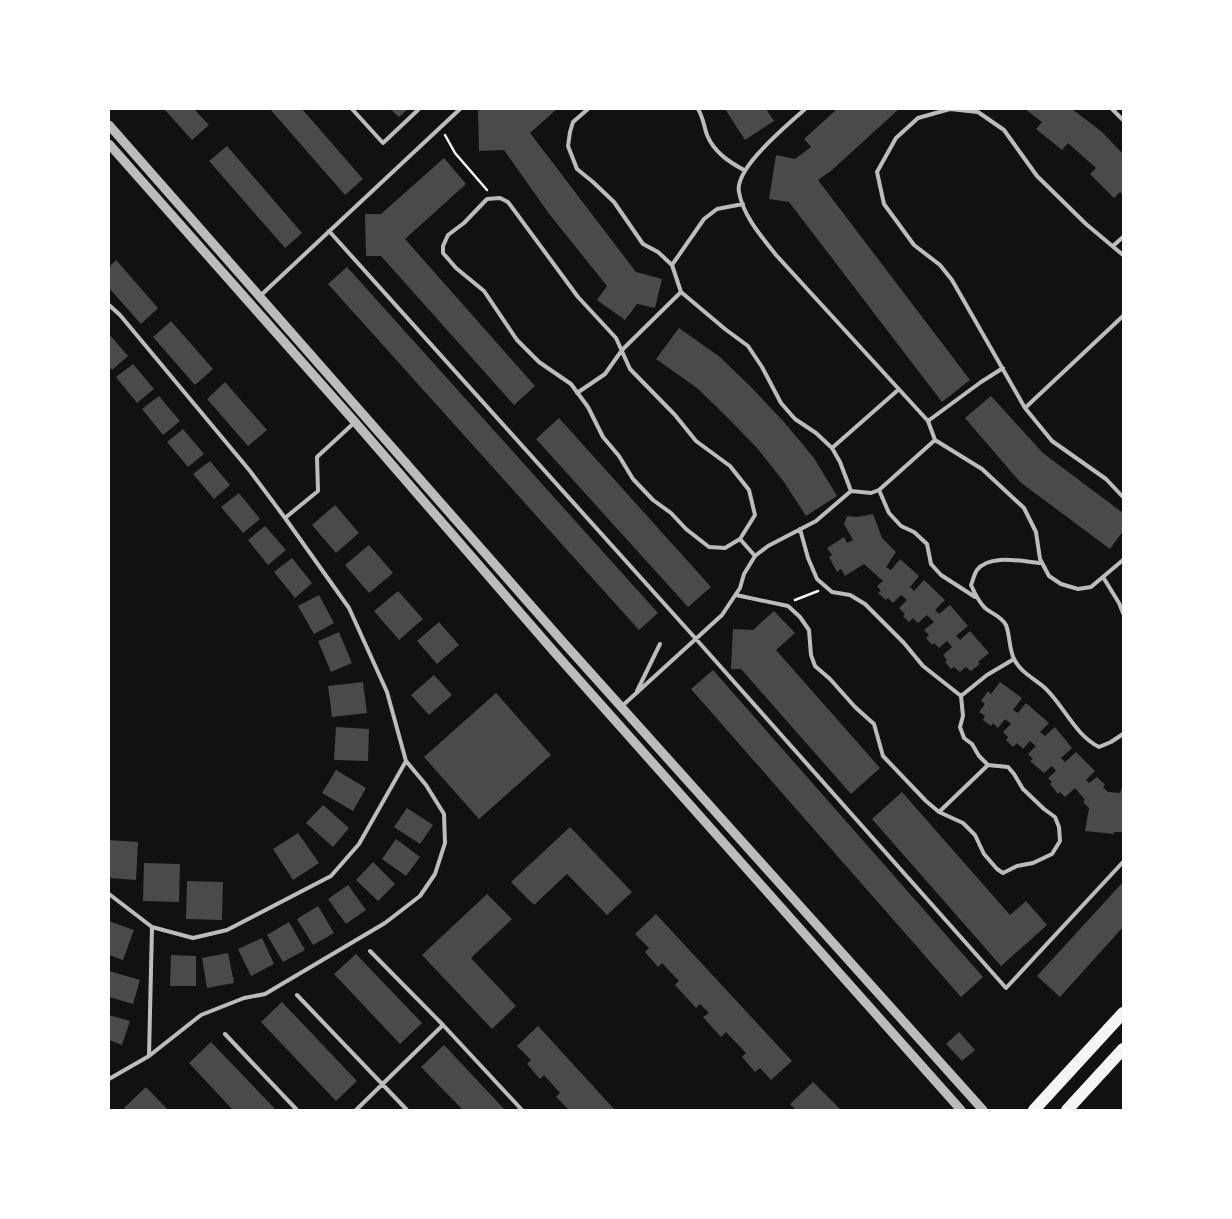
<svg xmlns="http://www.w3.org/2000/svg" width="1232" height="1219" font-family="Montserrat,sans-serif">
<style>
.building{fill:#4a4a4a}
.lines{fill:none;stroke-linecap:round;stroke-linejoin:round}
.path{stroke:#f5f5f5;stroke-width:2.5}
.service{stroke:#bcbcbc;stroke-width:4}
.tertiary{stroke:#bcbcbc;stroke-width:9}
.primary{stroke:#f5f5f5;stroke-width:12}
</style>
<rect width="100%" height="100%" fill="#111"/>
<path class="building" d="M164,109H194L209,125L192,140Z
M270,109H302L363,179L345,195Z
M390,109H408L399,117Z
M478,109H557L530,133L636,272L662,279L655,308L637,304L625,320L597,300L607,286L550,215L504,150L479,151Z
M725,109H766L774,121L745,140Z
M837,109H899L832,170L818,180L970,380L942,402L789,202L769,199L776,155L795,159L811,147L804,139Z
M1025,109H1072L1102,132L1123,154V195L1120,192L1114,198L1090,174L1096,168L1068,143L1062,150L1036,129L1042,122Z
M227,146L302,233L285,248L209,161Z
M444,158L466,184L405,239L535,386L514,405L381,256H366L365,214H381Z
M116,260L158,308L141,324L109,288V267Z
M347,267L658,613L639,630L328,284Z
M171,321L213,369L195,385L153,337Z
M679,328L720,357L752,388L784,422L814,458L837,496L806,516L784,482L757,448L726,416L697,388L656,359Z
M109,334L128,356L112,370L109,366Z
M133,364L154,389L137,403L116,377Z
M225,382L267,430L248,446L207,399Z
M159,396L180,421L163,435L142,409Z
M991,396L1043,453L1123,513V531L1110,549L1020,482L965,418Z
M559,418L711,587L688,607L536,439Z
M183,429L204,454L188,467L167,442Z
M210,461L230,485L214,499L193,474Z
M239,493L260,519L243,533L221,507Z
M335,505L359,533L336,553L312,525Z
M873,514L882,538L896,552L886,567L891,570L900,559L919,576L910,587L914,591L924,580L945,600L935,610L939,614L950,605L968,626L956,636L960,640L970,631L989,653L978,662L980,664L971,671L966,667L960,672L954,667L951,669L945,662L947,660L943,655L952,647L947,641L939,648L934,643L932,645L926,638L929,635L924,630L934,622L927,615L918,623L913,618L909,622L903,616L905,614L899,608L907,600L901,595L893,603L888,598L886,600L878,593L881,591L877,586L883,581L864,564L845,576L841,569L837,572L829,557L832,555L827,548L844,537L847,543L853,540L844,524L847,516L857,517Z
M265,526L286,550L268,565L248,540Z
M369,545L393,573L369,593L345,565Z
M292,558L312,583L295,598L274,572Z
M398,591L423,619L399,640L374,611Z
M319,595L334,623L314,634L298,606Z
M774,611L795,633L776,650L880,768L851,794L741,669H731L733,629L753,630Z
M439,622L459,645L437,664L417,641Z
M339,632L352,663L331,672L318,641Z
M713,670L983,977L961,997L691,689Z
M434,675L452,695L429,715L411,695Z
M363,682L367,713L332,717L328,686Z
M1000,682L1022,698L1013,710L1018,713L1026,703L1049,723L1040,732L1045,736L1055,727L1072,748L1061,758L1065,762L1076,752L1095,771L1086,780L1089,783L1097,777L1105,785L1103,787L1108,792L1120,793L1123,784L1122,832H1114V834L1085,831L1089,808L1083,802L1085,800L1075,788L1065,797L1060,792L1058,794L1050,784L1052,782L1048,778L1056,771L1052,766L1044,773L1030,761L1033,759L1028,754L1036,746L1030,741L1023,749L1017,743L1013,747L1006,740L1008,737L1003,732L1011,724L1005,719L998,728L993,723L991,726L983,720L985,716L979,712L985,704L981,701L988,691L991,694Z
M496,693L551,755L479,819L424,757Z
M336,727L369,729L368,761L334,760Z
M336,770L366,788L353,811L322,793Z
M902,792L1010,915L1026,901L1047,925L1001,966L872,819Z
M323,805L349,828L333,847L306,823Z
M407,808L433,825L420,844L394,827Z
M570,827L632,892L607,915L567,874L534,905L511,882Z
M298,833L319,863L293,880L273,849Z
M396,839L420,857L406,876L382,859Z
M109,840L138,842L136,880L109,878Z
M373,862L395,884L378,901L356,880Z
M144,863L180,864L179,902L143,901Z
M187,881L223,882L222,920L186,919Z
M1123,882V927L1060,997L1037,976Z
M348,885L366,910L346,924L328,899Z
M487,894L512,919L471,958L516,1006L492,1029L422,955Z
M318,906L334,933L313,945L297,919Z
M656,914L792,1061L771,1080L760,1068L755,1072L742,1057L746,1053L726,1032L721,1037L703,1017L709,1013L700,1004L696,1008L675,985L679,981L662,963L658,967L645,952L649,948L635,934Z
M109,921L134,930L123,960L109,955Z
M289,922L305,950L283,962L267,935Z
M262,938L274,964L251,976L238,949Z
M228,953L234,983L207,988L202,958Z
M356,954L422,1023L400,1044L334,974Z
M171,955L196,956V986H170Z
M109,971L140,980L133,1004L109,997Z
M282,1002L357,1081L336,1101L261,1022Z
M109,1015L130,1021L122,1045L109,1040Z
M538,1026L615,1110H569L556,1097L560,1093L544,1075L540,1079L527,1064L531,1060L517,1046Z
M959,1032L975,1050L962,1061L946,1044Z
M211,1042L276,1110H233L189,1063Z
M444,1045L505,1110H463L421,1067Z
M813,1082L841,1110H796L790,1104Z
M146,1087L168,1110H127L124,1108Z"/>
<g class="lines">
<path class="path" d="M445,135L455,153L487,190
M795,600L818,591"/>
<path class="service" d="M352,109L383,143L419,109
M588,109L573,122L570,132L568,146L577,169L593,182L614,202L643,244L658,252L672,265L681,292L725,329L748,346L762,367L781,403L795,419L816,433L832,448L840,462L851,491
M698,109C703,117 704,126 707,135C714,152 729,162 744,170
M805,109C788,125 734,168 739,192C743,216 762,237 776,255L928,421L935,440L982,469L1024,508L1036,532L1040,559L1049,576L1061,584L1078,589L1091,587L1123,560
M1112,109L1123,120
M500,198L508,202L578,297L616,338L630,369L675,415L696,441L730,466L749,490L755,515L740,539L725,548L709,547L686,529L671,513L653,500L633,479L619,456L603,437L588,407L571,384L539,362L517,340L484,291L456,268L443,253V246L448,235L464,223L487,199Z
M329,231L696,639L1006,988L1123,862
M1113,246L1123,237
M1123,255L1086,224L1037,176L1004,130L978,112L950,109L918,118L896,138L877,172L884,204L914,245L940,265L952,280L1025,408L1052,441L1106,479L1123,497
M672,265L704,219L717,209L743,204
M260,296L460,109
M109,305L120,315L250,471L285,518
M577,393L605,374L622,350L681,292
M1025,408L1123,316
M928,421L981,382L1003,368
M832,448L898,390
M879,490L889,513L901,526L914,532L927,544L931,564L941,575L975,597
M740,539L755,556
M1042,563C1024,562 990,553 977,570C974,574 973,581 971,585C975,594 978,601 985,608C992,614 1001,616 1006,625C1010,635 1009,649 1014,659C1021,673 1034,678 1045,688C1064,706 1075,735 1099,747L1111,742L1123,734
M1103,577L1119,603L1123,613
M736,595L788,606L800,617L809,630L811,655L815,666L830,679L855,707L874,724L883,756L926,801L939,812L963,823L975,835L984,854L997,869L1003,873L1017,866L1033,863L1052,854L1060,841L1059,827L1055,817L1044,809L1023,789L1014,774L1008,767L988,765L979,756L972,744L964,738L960,727L963,716L961,696L923,666L904,643L865,604L850,595L832,592L817,579L808,558L800,529
M637,691L660,644
M961,696L987,675L1014,659
M621,707L722,615L740,588L744,574L755,556L768,546L816,521L851,491L871,493L879,490L935,440
M939,812L988,765
M109,894L152,927L193,938L227,930L331,876L359,844L406,761L387,692L349,608L285,518L318,491L317,457L355,422
M370,951L443,1025L522,1110
M297,995L407,1110
M225,1034L297,1110
M149,1056L152,927
M109,1079L149,1056L201,1015L244,998L265,994L385,923L420,896L435,874L445,843L444,814L426,785L406,761
M356,1110L443,1025"/>
<path class="tertiary" d="M109,125L563,642L983,1110
M109,144L355,422L556,654L961,1110"/>
<path class="primary" d="M1034,1110L1123,1013
M1067,1110L1123,1049"/>
</g>
<rect width="1232" height="1219" fill="none" stroke="#ffffff" stroke-width="220"/>
</svg>
